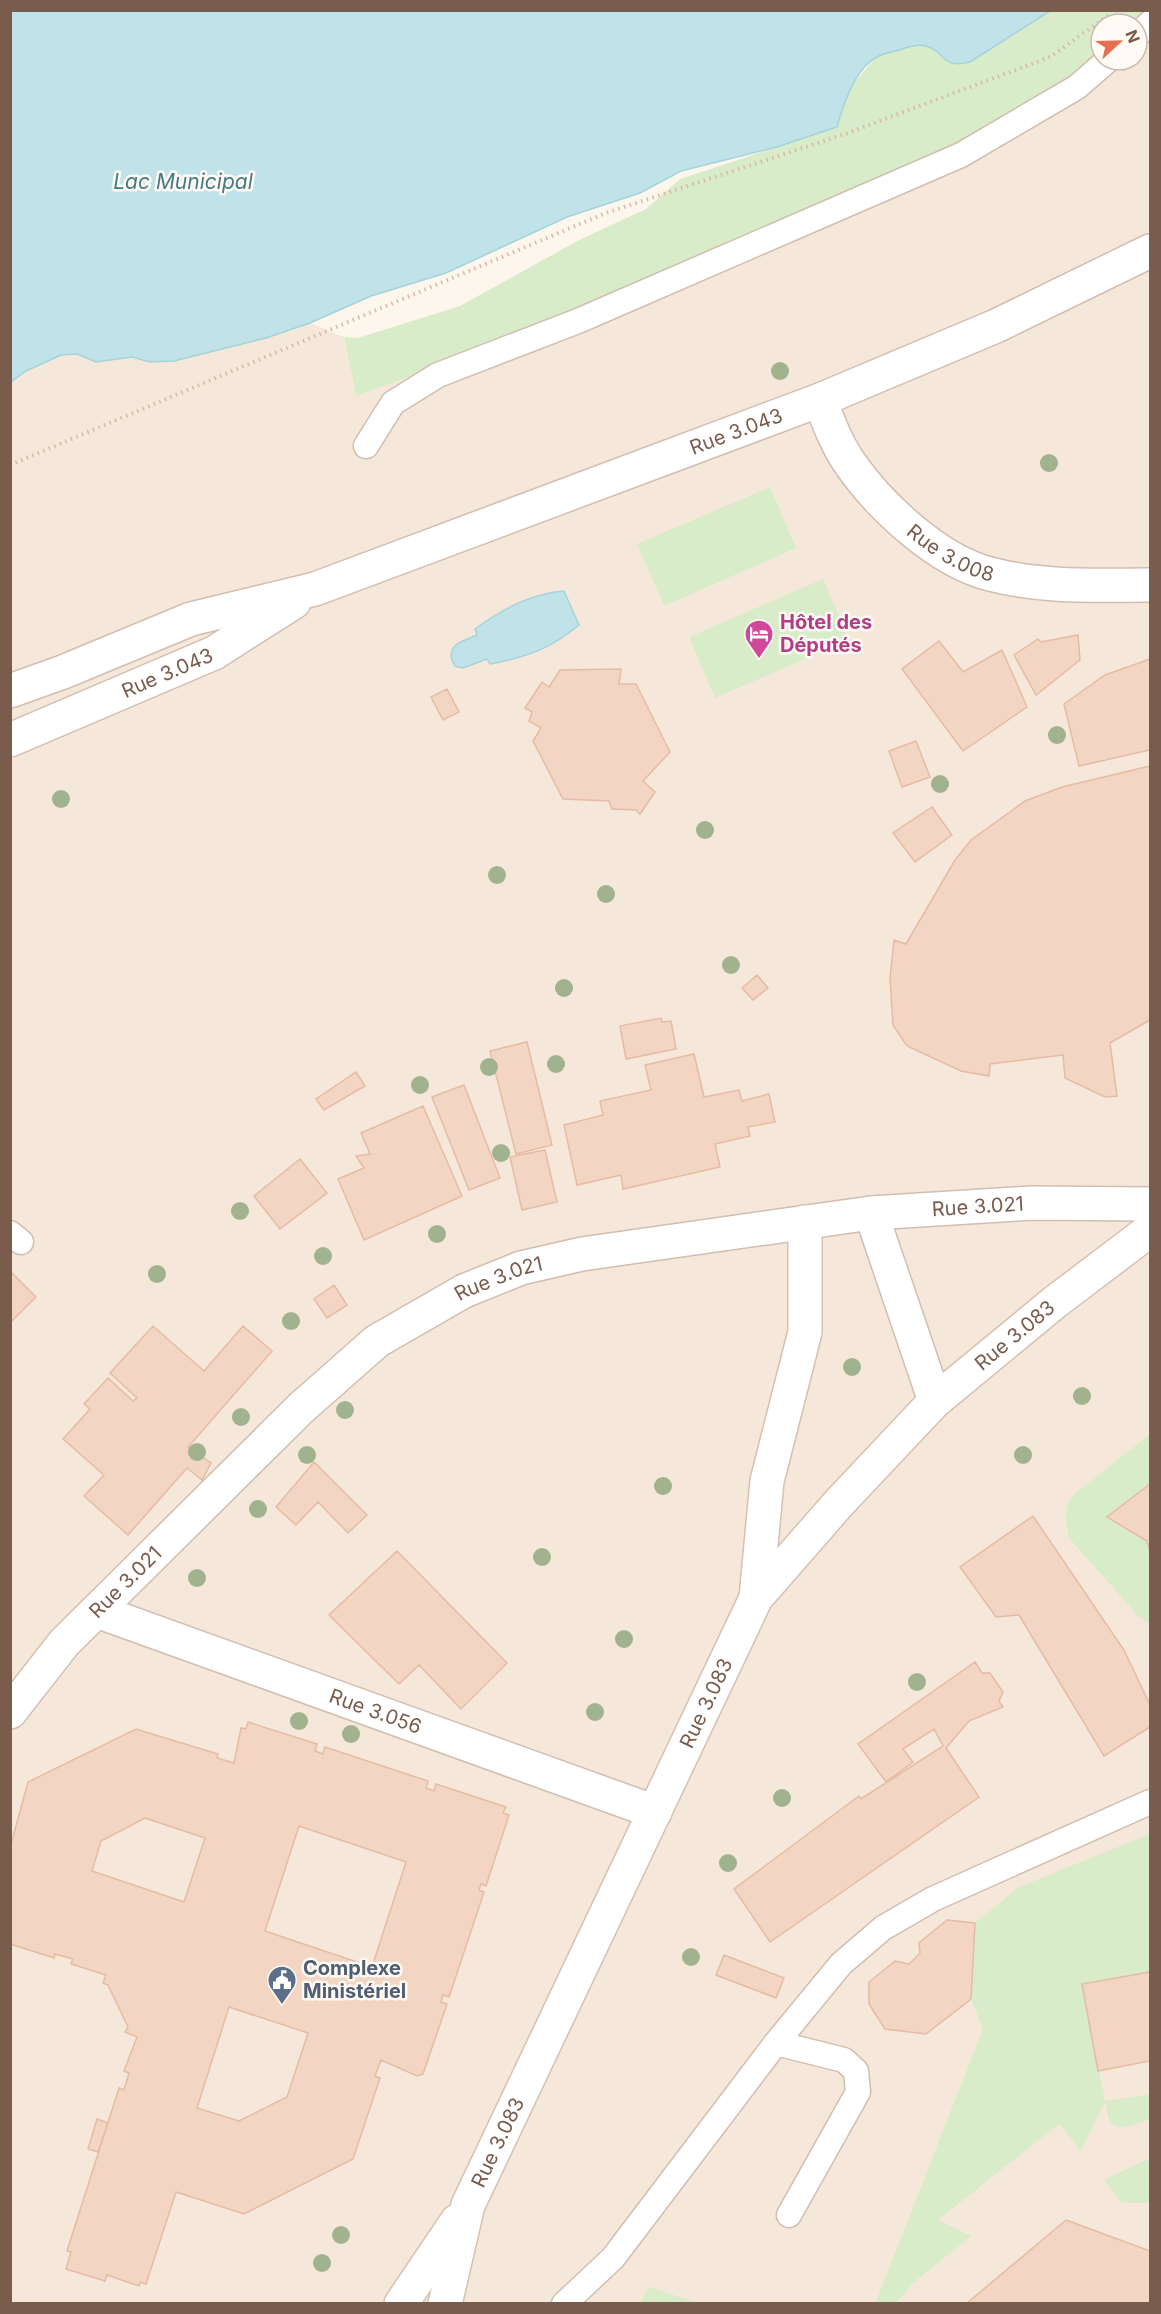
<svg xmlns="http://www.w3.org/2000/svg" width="1161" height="2314" font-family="Inter,sans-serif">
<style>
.residential{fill:#f5e8da}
.green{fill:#d8ecc9}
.water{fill:#bfe3e8;stroke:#a5d3da;stroke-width:1.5}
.building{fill:#f3d5c3;stroke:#e6bba3;stroke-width:1.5;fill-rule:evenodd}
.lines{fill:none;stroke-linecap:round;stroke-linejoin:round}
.service-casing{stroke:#d1beb0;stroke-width:27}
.minor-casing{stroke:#d1beb0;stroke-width:36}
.tertiary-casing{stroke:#d1beb0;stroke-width:36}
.secondary-casing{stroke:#d6c0b0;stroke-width:36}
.path{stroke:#d9b8a5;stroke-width:4;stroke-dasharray:1.5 4.5;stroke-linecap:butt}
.service{stroke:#fff;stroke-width:24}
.minor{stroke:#fff;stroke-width:33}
.tertiary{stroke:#fff;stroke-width:33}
.secondary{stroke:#fff;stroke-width:33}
.tree{fill:#a0b28e}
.labels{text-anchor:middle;stroke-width:5;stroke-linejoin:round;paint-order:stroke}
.street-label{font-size:20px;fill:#7a5c4d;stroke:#fffaf3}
.hotel-label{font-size:20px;font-weight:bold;fill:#b23c85;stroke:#fffaf3;text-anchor:start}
.service-label{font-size:20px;font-weight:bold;fill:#4e5e75;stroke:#fffaf3;text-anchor:start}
.water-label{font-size:21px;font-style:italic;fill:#437c86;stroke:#fffaf3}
</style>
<rect width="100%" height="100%" fill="#fdf6ec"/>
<path class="residential" d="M1146,11H1150V2303H11L10,382L26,371L61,355L77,354L97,362L132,357L150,362L174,361L265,338L310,323L344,337L356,396L572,319L963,141L1073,73L1101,50V60H1137V24H1130Z"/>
<path class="green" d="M1050,11H1146L1130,24H1101V50L1074,73L963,141L572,319L356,396L344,337L358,338L460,306L579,240L646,209L680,179L837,127L845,100L855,82L876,57L914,45L928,46L948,62H971Z
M770,487L796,548L664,606L637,544Z
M823,579L849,640L715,698L689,637Z
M1150,1434V1624L1138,1616L1069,1538C1065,1522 1064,1510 1072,1496Z
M1150,1834V1972L1082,1985L1105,2101L1150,2094V2119C1139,2123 1119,2134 1110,2121C1107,2116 1107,2107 1105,2102L1081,2151L1059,2124L938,2220L971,2236L912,2284L896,2303L875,2304L983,2029L971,1999L975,1923L1019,1887Z
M1150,2158V2203H1122L1104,2180Z
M649,2287L698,2303H640Z"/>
<path class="water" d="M11,10H1050V11L970,62C940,69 947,52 926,46C916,44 908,47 899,50C892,52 884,53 877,57C855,68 843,105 837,127L777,147L681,171L640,193L567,217L446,273L371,296L310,323L266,338L174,361L150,362L132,357L96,362L77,354L61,355L26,371L11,382Z
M564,591L579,625C550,649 527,657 490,664L487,659L463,668L455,666C443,645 461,642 477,635L475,629C503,609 529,594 564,591Z"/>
<path class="building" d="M1078,635L1080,660L1036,695L1014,655L1038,639L1041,642Z
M939,641L963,672L1002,650L1027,707L963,751L902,669Z
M1150,659V750L1079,766L1064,704L1105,675Z
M621,669L619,684H636L670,752L643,781L655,792L640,814L636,810L612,809L609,801L563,799L533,741L541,728L529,721L532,712L525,708L542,682L549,687L560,670Z
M447,689L459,712L443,720L431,697Z
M916,741L930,777L902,787L889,751Z
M1150,766V1020L1110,1043L1117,1096L1105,1097L1065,1078L1063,1055L990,1064L989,1076L961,1071L907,1046L893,1025L890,978L894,940L906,944L955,860L971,840L1025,801L1062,787Z
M932,807L952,835L915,862L893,833Z
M757,975L768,988L753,1000L742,988Z
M661,1018L662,1022L671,1021L676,1049L626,1059L620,1026Z
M527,1042L552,1145L516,1154L490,1051Z
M694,1054L704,1097L739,1090L742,1101L769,1094L775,1122L748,1127L750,1136L715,1144L720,1167L623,1189L621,1175L577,1185L564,1125L603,1115L600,1101L651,1090L645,1065Z
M356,1072L365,1086L324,1110L316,1099Z
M464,1085L500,1178L469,1190L432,1097Z
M423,1106L462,1196L364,1240L338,1179L364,1168L356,1156L370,1154L361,1133Z
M545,1150L557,1202L522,1210L510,1157Z
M300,1159L327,1193L280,1229L254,1196Z
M10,1271L36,1297L10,1323Z
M334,1285L347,1305L327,1318L314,1299Z
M153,1326L204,1371L243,1326L272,1351L188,1447L211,1463L202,1480L187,1468L128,1535L84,1496L104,1475L63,1439L90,1409L84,1404L108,1378L133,1401L137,1398L110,1373Z
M314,1462L367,1515L348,1533L318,1502L296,1525L276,1507Z
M1150,1484V1552L1147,1541L1107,1517Z
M1033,1516L1124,1650L1150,1705V1727L1104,1756L1019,1615L996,1617L960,1567Z
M397,1551L507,1663L461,1709L419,1665L399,1684L329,1615Z
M975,1662L982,1673H990L1003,1692L999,1701L1003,1707L969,1721L946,1748L979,1797L770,1942L734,1889L859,1796L861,1799L943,1746L934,1729L903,1749L913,1762L886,1782L858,1744Z
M248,1722L317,1744L315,1751L323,1754L325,1747L428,1781L426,1788L434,1791L436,1784L506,1807L503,1813L509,1815L486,1886L481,1884L479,1890L484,1892L449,1997L443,1995L441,2002L447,2004L423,2074L417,2076L381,2060L375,2076L380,2078L353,2159L244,2214L176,2192L146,2284L140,2282L139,2286L107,2275L105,2281L66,2269L71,2252L67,2251L119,2088L124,2090L129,2073L124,2071L137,2037L125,2032L128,2027L108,1985L103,1983L106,1975L71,1964L73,1959L55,1954L54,1958L10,1944V1848L28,1782L136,1729L218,1754L217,1758L234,1763L241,1728L246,1729ZM145,1818L205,1838L184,1902L92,1871L101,1841ZM299,1826L406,1862L372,1967L265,1931ZM229,2007L308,2033L287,2097L239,2121L197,2108Z
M947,1920L975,1923L971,1999L926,2034L885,2029L869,2004V1982L895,1961L909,1964L920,1953L919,1943Z
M724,1955L784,1978L776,1998L716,1975Z
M1150,1972V2061L1098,2071L1082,1984Z
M97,2119L108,2123L98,2152L88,2149Z
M1066,2220L1150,2251V2304H966Z"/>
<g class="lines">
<g class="service-casing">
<path id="service" d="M1137,35L1150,23
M366,446L393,403L438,375L578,321L961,155L1077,87L1108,60
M10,1233L21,1242
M776,2043L844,2060L856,2071L858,2092L789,2215
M564,2304L613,2258L776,2043L841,1964L883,1928L933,1899L1150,1802"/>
</g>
<g class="minor-casing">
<g id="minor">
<path id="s1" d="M820,400C828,421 836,443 849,462C879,506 938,561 990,574C1043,588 1097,585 1150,585"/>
<path d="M871,1213L935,1401"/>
<path id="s2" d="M97,1611L655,1812"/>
<path id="s3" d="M10,1712L64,1643L301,1408L377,1341L464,1291L521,1268L582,1254L871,1213L1032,1203L1150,1204"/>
</g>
</g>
<g class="tertiary-casing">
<g id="tertiary">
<path id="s4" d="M10,691L63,672L191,619L315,589L820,400L996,326L1150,251"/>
<path id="s5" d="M10,740L214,653L294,602"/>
</g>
</g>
<g class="secondary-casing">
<g id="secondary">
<path d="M756,1598L767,1481L805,1332V1222"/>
<path d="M401,2304L457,2221"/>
<path id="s6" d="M445,2304L468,2205L756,1598L838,1504L935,1401L1055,1302L1150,1230"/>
</g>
</g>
<path class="path" d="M10,465L606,213L845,134L1050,57L1109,15"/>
<use href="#service" class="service"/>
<use href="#minor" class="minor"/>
<use href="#tertiary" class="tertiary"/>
<use href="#secondary" class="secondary"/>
</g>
<g class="tree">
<circle cx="780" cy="371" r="9"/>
<circle cx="1049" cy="463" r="9"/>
<circle cx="1057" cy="735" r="9"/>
<circle cx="940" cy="784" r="9"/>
<circle cx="61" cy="799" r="9"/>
<circle cx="705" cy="830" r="9"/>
<circle cx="497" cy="875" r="9"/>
<circle cx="606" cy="894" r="9"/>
<circle cx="731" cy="965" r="9"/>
<circle cx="564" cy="988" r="9"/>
<circle cx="556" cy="1064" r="9"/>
<circle cx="489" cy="1067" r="9"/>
<circle cx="420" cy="1085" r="9"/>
<circle cx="501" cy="1153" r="9"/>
<circle cx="240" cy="1211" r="9"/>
<circle cx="437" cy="1234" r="9"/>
<circle cx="323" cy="1256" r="9"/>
<circle cx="157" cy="1274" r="9"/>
<circle cx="291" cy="1321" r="9"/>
<circle cx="852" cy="1367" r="9"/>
<circle cx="1082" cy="1396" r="9"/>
<circle cx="345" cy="1410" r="9"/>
<circle cx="241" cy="1417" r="9"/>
<circle cx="197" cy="1452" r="9"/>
<circle cx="307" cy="1455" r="9"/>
<circle cx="1023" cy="1455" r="9"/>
<circle cx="663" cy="1486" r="9"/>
<circle cx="258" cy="1509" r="9"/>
<circle cx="542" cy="1557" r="9"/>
<circle cx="197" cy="1578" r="9"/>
<circle cx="624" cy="1639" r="9"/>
<circle cx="917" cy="1682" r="9"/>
<circle cx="595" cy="1712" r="9"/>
<circle cx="299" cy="1721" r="9"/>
<circle cx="351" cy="1734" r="9"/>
<circle cx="782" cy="1798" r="9"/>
<circle cx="728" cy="1863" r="9"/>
<circle cx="691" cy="1957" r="9"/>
<circle cx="341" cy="2235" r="9"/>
<circle cx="322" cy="2263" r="9"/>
</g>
<defs>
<g id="hotel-pin" transform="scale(1.5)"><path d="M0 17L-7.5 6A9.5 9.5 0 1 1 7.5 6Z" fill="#d1479c" stroke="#fffaf3"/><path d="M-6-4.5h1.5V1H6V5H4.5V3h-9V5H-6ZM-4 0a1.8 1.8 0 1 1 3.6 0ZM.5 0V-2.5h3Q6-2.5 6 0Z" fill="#fff"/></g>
<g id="civic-pin" transform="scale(1.5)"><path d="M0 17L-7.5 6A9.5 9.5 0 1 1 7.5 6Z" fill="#5c6f8a" stroke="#fffaf3"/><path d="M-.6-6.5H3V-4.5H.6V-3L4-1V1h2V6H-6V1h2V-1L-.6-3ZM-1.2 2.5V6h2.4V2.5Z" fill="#fff"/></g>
</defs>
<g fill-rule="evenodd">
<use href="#hotel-pin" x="759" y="634"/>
<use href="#civic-pin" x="282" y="1980"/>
</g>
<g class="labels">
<g class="street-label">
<text dy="7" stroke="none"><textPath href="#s4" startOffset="772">Rue 3.043</textPath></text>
<text dy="7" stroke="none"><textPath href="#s1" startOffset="207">Rue 3.008</textPath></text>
<text dy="7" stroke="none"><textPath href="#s5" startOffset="171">Rue 3.043</textPath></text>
<text dy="7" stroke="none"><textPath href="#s3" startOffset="1146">Rue 3.021</textPath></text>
<text dy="7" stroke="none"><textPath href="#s3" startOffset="660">Rue 3.021</textPath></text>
<text dy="7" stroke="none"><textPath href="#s6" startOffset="1143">Rue 3.083</textPath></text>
<text dy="7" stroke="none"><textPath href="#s3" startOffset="174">Rue 3.021</textPath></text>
<text dy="7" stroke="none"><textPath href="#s6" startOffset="657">Rue 3.083</textPath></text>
<text dy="7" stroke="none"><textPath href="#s2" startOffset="296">Rue 3.056</textPath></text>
<text dy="7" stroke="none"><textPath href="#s6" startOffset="171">Rue 3.083</textPath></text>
</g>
<g class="hotel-label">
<text x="780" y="629">Hôtel des<tspan x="780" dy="23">Députés</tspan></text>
</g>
<g class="service-label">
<text x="303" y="1975">Complexe<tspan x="303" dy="23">Ministériel</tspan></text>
</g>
<g class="water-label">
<text x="183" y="189">Lac Municipal</text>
</g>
</g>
<rect width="1161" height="2314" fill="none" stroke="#7a5c4d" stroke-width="24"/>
<g transform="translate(1119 42) rotate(68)"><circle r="28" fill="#fffaf3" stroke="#cabbb1" stroke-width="1.5"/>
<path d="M0-4.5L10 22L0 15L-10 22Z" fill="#e76f51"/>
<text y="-9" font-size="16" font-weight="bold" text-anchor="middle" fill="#7a5c4d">N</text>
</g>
</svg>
